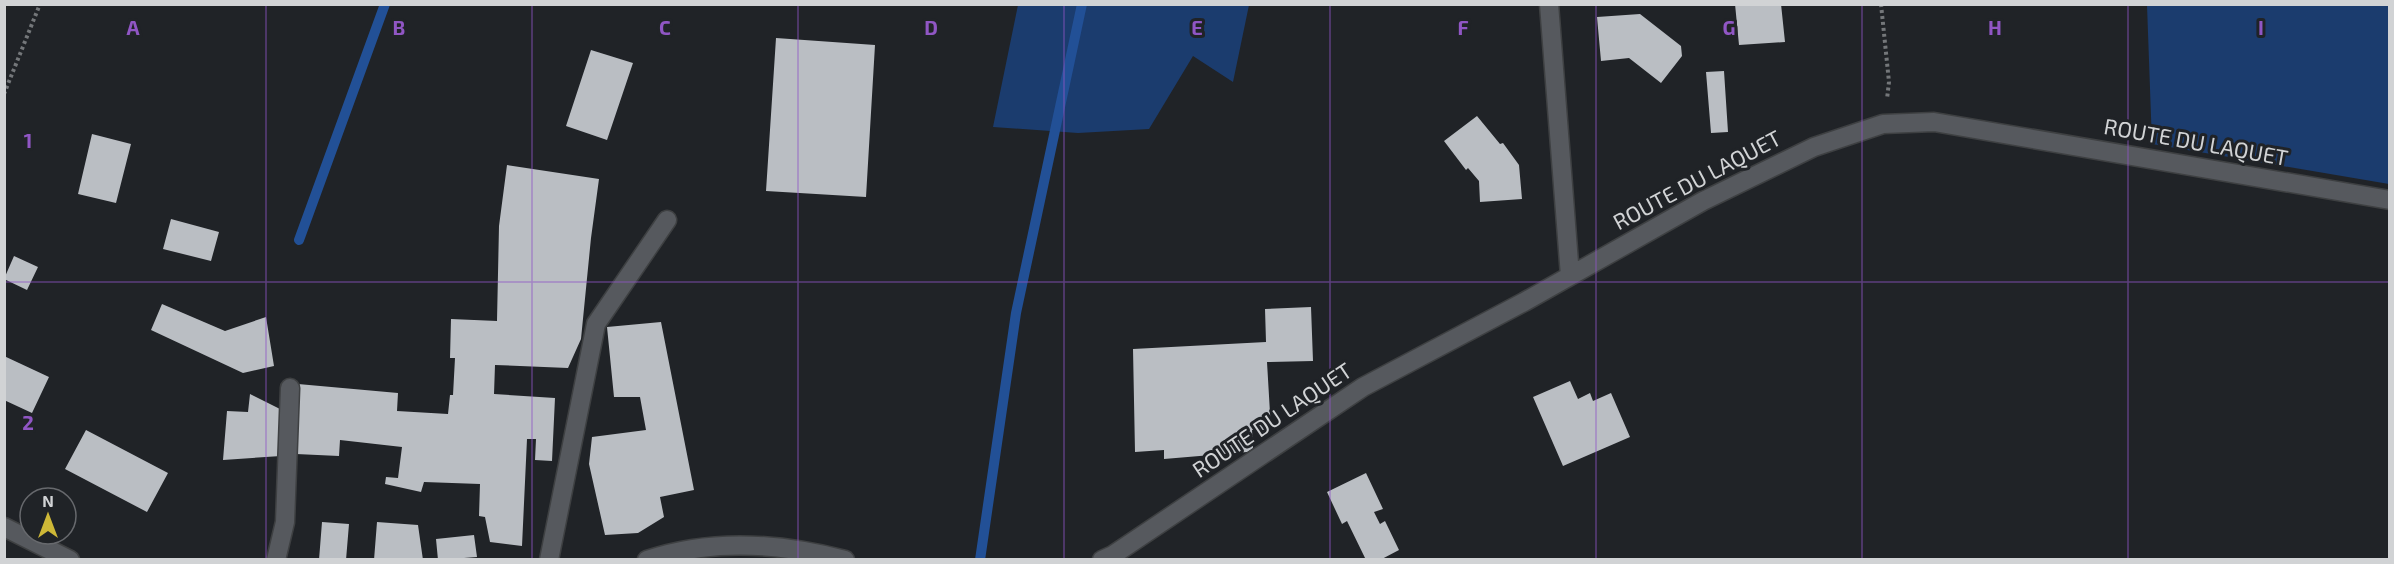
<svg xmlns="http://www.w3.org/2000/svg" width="2394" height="564" font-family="'Exo 2',sans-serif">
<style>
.green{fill:#1b3c6e}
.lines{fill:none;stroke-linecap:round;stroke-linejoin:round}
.stream{stroke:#225096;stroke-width:10}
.building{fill:#babec3}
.minor-casing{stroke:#3e4042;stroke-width:21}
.path{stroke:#74777a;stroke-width:4;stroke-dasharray:3 3;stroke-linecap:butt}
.minor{stroke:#56595e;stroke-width:18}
.grid{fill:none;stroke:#9056c4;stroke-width:1.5;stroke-opacity:0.55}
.labels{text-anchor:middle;stroke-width:6;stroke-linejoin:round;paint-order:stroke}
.street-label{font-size:22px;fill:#d1d3d5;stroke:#202327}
.grid-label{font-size:20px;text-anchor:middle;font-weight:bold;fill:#9056c4;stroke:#202327;stroke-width:6;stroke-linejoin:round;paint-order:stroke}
</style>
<rect width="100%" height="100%" fill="#202327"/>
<path class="green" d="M1018,5V4L1249,5L1233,82L1193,56L1149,129L1078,133L993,127Z
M2147,5H2389V184L2152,144Z"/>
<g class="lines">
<path class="stream" d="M299,240L385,4
M980,560L1016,313L1082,4"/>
</g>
<path class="building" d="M1735,4H1781L1785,42L1739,45Z
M1640,14L1681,46L1682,56L1661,83L1629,58L1601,61L1597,17Z
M776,38L875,45L866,197L766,191Z
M591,50L633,63L607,140L566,126Z
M1724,71L1728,132L1711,133L1706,72Z
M1477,116L1500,144L1503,143L1519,165L1522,199L1480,202L1479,181L1468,168L1466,170L1444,141Z
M92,134L131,144L116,203L78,194Z
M507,165L599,179L591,238L581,339L568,368L495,365L494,394L555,398L552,461L535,460L536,439H527L522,546L490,542L485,517L479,516L480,484L424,482L421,492L385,484L386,477L398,478L402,447L340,440L339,456L296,454L298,384L398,393L397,411L448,414L450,395H453L455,358H450L451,319L497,321L499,226Z
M171,219L219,232L211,261L163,249Z
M14,256L38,267L27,290L4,279Z
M162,304L225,331L266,317L274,366L243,373L151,330Z
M1311,307L1313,361L1267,362L1271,430H1252L1253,448L1247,452L1164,459V450L1135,452L1133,349L1266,342L1265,309Z
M661,322L694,490L660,497L664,517L638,533L605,535L589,464L592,437L646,430L640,397H614L607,327Z
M4,356L49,377L32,413L4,400Z
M1570,381L1578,399L1590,393L1593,401L1611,393L1630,437L1563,466L1533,397Z
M250,394L282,410L281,456L223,460L227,411L248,412Z
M86,430L168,473L147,512L65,469Z
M1366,473L1383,509L1374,512L1380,524L1385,521L1399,550L1380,560H1366L1347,521L1342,524L1327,492Z
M322,522L349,524L346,560H319Z
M377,522L418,525L423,560H374Z
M474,535L477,557L438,560L436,539Z"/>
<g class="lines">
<g class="minor-casing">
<path id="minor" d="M1549,4L1570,276
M4,527L70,560
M276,560L285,522L290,388
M549,560L596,324L667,220
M647,560C712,538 780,543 845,560
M1102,560L1113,555L1363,387L1524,302L1703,201L1814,147L1883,124L1934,122L2390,200"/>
</g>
<path class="path" d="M1881,4L1889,82L1887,99
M4,94L40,4"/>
<use href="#minor" class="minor"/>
</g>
<path class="grid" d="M266,4V560M532,4V560M798,4V560M1064,4V560M1330,4V560M1596,4V560M1862,4V560M2128,4V560M4,282H2390"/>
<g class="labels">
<g class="street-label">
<text transform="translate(2196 142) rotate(10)" y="8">ROUTE DU LAQUET</text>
<text transform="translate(1697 180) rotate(-28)" y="8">ROUTE DU LAQUET</text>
<text transform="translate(1272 420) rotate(-34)" y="8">ROUTE DU LAQUET</text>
</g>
</g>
<g class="grid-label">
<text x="133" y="35">A</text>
<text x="399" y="35">B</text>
<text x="665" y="35">C</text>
<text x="931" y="35">D</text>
<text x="1197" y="35">E</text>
<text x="1463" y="35">F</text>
<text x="1729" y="35">G</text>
<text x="1995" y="35">H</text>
<text x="2261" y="35">I</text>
<text x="28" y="148">1</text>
<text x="28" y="430">2</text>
</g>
<rect width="2394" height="564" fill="none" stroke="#d1d3d5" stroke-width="12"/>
<g transform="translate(48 516)"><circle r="28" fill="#202327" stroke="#67696d" stroke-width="1.5"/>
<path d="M0-4.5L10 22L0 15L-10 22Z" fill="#ceb837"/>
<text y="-9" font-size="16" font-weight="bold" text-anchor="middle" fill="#d1d3d5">N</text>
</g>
</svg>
